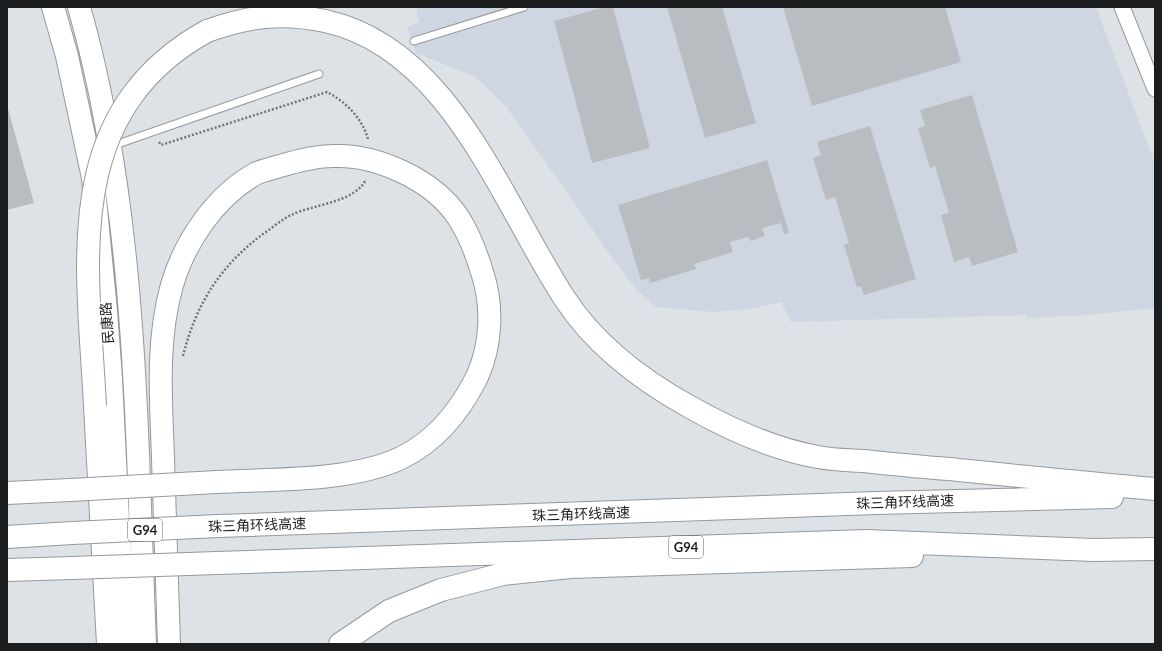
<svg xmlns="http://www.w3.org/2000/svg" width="1162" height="651" font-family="Lato,'Noto Sans SC',sans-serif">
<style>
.built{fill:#cdd6e1}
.building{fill:#b9bdc2}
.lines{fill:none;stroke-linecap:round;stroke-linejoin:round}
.service-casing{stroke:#95999e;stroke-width:9}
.minor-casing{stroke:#95999e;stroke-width:17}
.primary-casing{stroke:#95999e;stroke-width:24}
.motorway-casing{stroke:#95999e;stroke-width:24}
.path{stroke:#737679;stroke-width:2.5;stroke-dasharray:2 2;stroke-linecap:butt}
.service{stroke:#fff;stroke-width:7}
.minor{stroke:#fff;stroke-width:15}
.primary{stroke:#fff;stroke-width:22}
.motorway{stroke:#fff;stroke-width:22}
.motorway-bridge-casing{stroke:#95999e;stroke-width:24;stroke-linecap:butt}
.motorway-bridge{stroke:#fff;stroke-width:22}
.labels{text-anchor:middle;stroke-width:3.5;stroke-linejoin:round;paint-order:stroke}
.shield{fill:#fff;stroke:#606162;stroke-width:1}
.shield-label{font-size:13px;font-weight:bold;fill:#1c1d1f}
.street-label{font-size:14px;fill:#1c1d1f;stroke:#fff}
</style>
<rect width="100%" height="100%" fill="#dde2e6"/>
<path class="built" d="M416,7H1096L1155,164V308L1084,315L1027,318V315L791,322L781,302L749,309L714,312L656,307L637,290L612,258L578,208L507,108L476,77L416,53L407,27L419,22Z"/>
<path class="building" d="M605,7H613L650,148L592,163L554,21Z
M667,7H722L756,123L705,138Z
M783,7H945L961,62L812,106Z
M972,95L1018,252L972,266L969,257L954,262L941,215L949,213L935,166L930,168L918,128L925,126L920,110Z
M7,105L34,203L7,210Z
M870,126L916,279L864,295L861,286L857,287L844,245L849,243L835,197L826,200L813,158L821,155L817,142Z
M767,160L789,233L784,234L781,223L762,228L765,236L750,241L749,237L730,242L733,252L694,264L696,269L650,283L649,278L641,280L618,205Z"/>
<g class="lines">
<g class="service-casing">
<path id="service" d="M414,41L524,7
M112,146L319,74"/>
</g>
<g class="minor-casing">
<path id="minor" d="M1122,7L1155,89"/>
</g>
<g class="primary-casing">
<path id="primary" d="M53,7L67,56L93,178L106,311L111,378L124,644
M79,7C138,214 136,431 145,644"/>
</g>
<g class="motorway-casing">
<path id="motorway" d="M207,31C249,16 280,12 325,21C450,48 502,203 565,299C595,345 643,381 690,407C729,429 773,449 818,457C833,460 848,460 864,461C892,464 921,467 949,469C1018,476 1086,483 1155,489
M95,406L108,644
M7,493L70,490
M218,526L876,503L1112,497
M7,537L72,533
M217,563L866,541L1094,550L1155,549
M7,570L72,568
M169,644C167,582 165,520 163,458C161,401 156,341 172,285C185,241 216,195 257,173C264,170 273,168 280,166C297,161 316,156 333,156C377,154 433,180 458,217C469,234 476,252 482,272C493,305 492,344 477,377C460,411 436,441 401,458C350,482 273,479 217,482
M340,644L389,611L441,590L503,574L570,567L912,556"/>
</g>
<path class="path" d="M159,142L161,145L327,92C346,102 362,118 368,139
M183,356C196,304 220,266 263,234C272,228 281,220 291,215C311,205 357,202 366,179"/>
<use href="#service" class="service"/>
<use href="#minor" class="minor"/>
<use href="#primary" class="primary"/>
<use href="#motorway" class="motorway"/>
<g class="motorway-bridge-casing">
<path id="motorway-bridge" d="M95,406C88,265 59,113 207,31
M70,490L217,482
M72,533L218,526
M72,568L217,563"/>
</g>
<use href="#motorway-bridge" class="motorway-bridge"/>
</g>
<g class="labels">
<g class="shield">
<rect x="128" y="519" width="34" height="22" rx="3"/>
<rect x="669" y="536" width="34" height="22" rx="3"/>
</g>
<g class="shield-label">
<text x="145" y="535">G94</text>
<text x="686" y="552">G94</text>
</g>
<g class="street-label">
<text transform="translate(107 323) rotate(-94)" y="5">民康路</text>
<text transform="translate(905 502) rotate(-2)" y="5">珠三角环线高速</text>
<text transform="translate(581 514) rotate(-2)" y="5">珠三角环线高速</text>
<text transform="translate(257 525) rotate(-2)" y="5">珠三角环线高速</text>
</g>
</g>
<rect width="1162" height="651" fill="none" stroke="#1c1d1f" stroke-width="16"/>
</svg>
